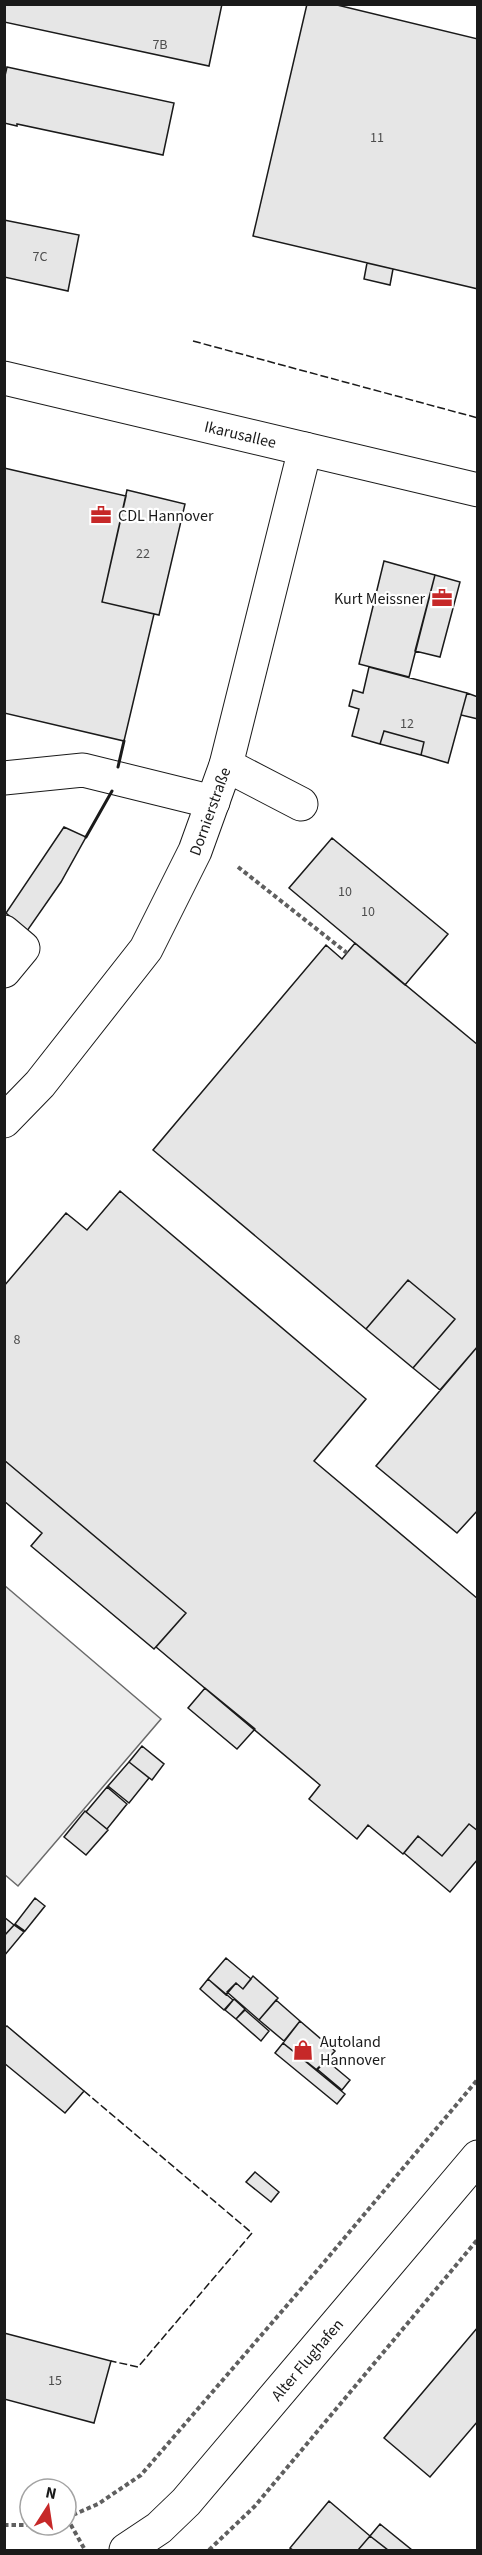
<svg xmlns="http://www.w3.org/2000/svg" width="482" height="2555" font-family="'Source Sans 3',sans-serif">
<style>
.built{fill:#ededed;stroke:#6a6a6a;stroke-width:1.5}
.building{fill:#e6e6e6;stroke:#1a1a1a;stroke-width:1.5}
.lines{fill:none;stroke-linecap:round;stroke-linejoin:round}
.minor-casing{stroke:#1a1a1a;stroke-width:35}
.path{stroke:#5f5f5f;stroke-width:4;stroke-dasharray:4.5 3;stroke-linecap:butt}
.minor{stroke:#fff;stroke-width:33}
.fence{stroke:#1a1a1a;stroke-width:1.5;stroke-dasharray:8 3;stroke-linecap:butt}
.wall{stroke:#1a1a1a;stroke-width:3}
.labels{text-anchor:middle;stroke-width:4.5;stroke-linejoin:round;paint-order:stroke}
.number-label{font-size:14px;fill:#4d4d4d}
.street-label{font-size:16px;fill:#1a1a1a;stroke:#fff}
.poi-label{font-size:16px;fill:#1a1a1a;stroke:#fff;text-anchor:start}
</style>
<rect width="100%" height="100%" fill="#fff"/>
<path class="built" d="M4,1585L161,1719L18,1886L4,1874Z"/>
<path class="building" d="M4,4H222L209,66L4,22Z
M307,4H333L478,39V289L253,236Z
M7,67L174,103L163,155L17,124V126L4,123V80Z
M4,220L79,235L68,291L4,277Z
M367,263L393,269L390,285L364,279Z
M4,468L126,496L102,602L154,614L124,741L4,713Z
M127,490L185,504L159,615L102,602Z
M384,561L435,575L409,677L359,664Z
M435,575L460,582L440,657L415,651Z
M369,667L467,693L448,763L421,755L424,742L384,731L380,744L352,736L359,709L349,706L353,690L363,693Z
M467,693L478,697V719L461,715Z
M384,731L424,742L421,755L380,744Z
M64,827L86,837L61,882L27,931L6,913Z
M332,838L448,934L405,985L289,888Z
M355,943L478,1045V1346L440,1390L413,1368L455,1319L408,1280L366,1329L153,1150L326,945L342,959Z
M120,1191L366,1399L314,1461L478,1599V1831L469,1824L442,1856L418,1836L403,1854L368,1825L357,1839L309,1799L320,1785L156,1647L186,1613L4,1460V1286L66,1213L87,1230Z
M408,1280L455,1319L413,1368L366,1329Z
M478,1346V1510L457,1533L376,1466Z
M4,1460L186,1613L154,1649L31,1546L42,1533L4,1501Z
M205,1688L255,1729L237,1749L188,1708Z
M142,1746L164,1764L152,1780L129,1762Z
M129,1762L149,1778L129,1803L108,1786Z
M107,1787L127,1804L107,1829L86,1812Z
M85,1811L108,1830L86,1855L64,1837Z
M469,1824L478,1831V1859L450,1892L404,1853L418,1836L442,1856Z
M35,1898L45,1906L25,1931L15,1924Z
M4,1917L14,1925L4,1936Z
M14,1925L24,1932L4,1956V1936Z
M226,1958L251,1979L243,1989L236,1983L226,1995L208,1979Z
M253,1976L278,1998L259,2020L227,1992L236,1983L243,1989Z
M208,1979L233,2000L224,2010L200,1989Z
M234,1999L245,2009L236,2019L225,2010Z
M276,2000L300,2021L284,2041L259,2020Z
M245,2010L269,2031L261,2041L236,2019Z
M300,2021L335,2051L317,2070L283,2043Z
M7,2026L84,2091L65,2113L4,2063V2028Z
M283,2043L345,2094L337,2104L275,2053Z
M326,2060L350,2080L342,2090L317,2069Z
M255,2172L279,2192L271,2202L246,2182Z
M478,2327V2421L430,2477L384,2438Z
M4,2333L111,2361L94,2423L4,2399Z
M329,2501L370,2536L358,2550H293L290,2548Z
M380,2524L412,2550H388L370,2536Z
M370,2536L388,2550H358Z"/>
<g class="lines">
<g class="minor-casing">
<g id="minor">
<path id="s1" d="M4,378L478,490"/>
<path d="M226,765L301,804"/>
<path d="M4,778L83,770L213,802"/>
<path d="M4,932L23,948L4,971"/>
<path id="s2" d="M4,1121L40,1084L146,949L195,851L226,765L305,449"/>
<path id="s3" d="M126,2550L159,2528L186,2502L478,2157"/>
</g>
</g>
<path class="path" d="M238,867L347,953
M66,2518L98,2504L141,2475L320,2267L478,2079
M67,2518L85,2550
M4,2525H33
M209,2550L255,2506L478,2239"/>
<use href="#minor" class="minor"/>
<path class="fence" d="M193,341L478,418
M84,2091L252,2233L138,2367L111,2361"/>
<path class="wall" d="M118,767L124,741
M86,837L112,791"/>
</g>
<defs>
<g id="office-bare" transform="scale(1.62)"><path d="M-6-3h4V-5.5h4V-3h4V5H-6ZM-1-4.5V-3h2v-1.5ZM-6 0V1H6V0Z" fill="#c62828" stroke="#fff" stroke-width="2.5" paint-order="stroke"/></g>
<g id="shop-bare" transform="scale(1.62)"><path d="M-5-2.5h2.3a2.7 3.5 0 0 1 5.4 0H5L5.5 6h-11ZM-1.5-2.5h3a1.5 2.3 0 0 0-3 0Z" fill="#c62828" stroke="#fff" stroke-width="2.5" paint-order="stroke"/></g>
</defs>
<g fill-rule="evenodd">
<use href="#office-bare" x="101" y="515"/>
<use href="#office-bare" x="442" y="598"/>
<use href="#shop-bare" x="303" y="2050"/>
</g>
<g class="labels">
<g class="number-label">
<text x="160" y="49">7B</text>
<text x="377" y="142">11</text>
<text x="40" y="261">7C</text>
<text x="143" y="558">22</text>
<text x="407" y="728">12</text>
<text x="345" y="896">10</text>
<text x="368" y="916">10</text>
<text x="17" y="1344">8</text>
<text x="55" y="2385">15</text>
</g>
<g class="street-label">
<text dy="6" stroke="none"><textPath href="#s1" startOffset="243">Ikarusallee</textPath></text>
<text dy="6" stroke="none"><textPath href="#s2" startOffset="375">Dornierstraße</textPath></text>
<text dy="6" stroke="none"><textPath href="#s3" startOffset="264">Alter Flughafen</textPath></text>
</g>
<g class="poi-label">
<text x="118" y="521">CDL Hannover</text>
<text x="425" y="604" text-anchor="end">Kurt Meissner</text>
<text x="320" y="2047">Autoland<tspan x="320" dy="18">Hannover</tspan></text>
</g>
</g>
<rect width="482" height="2555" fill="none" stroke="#1a1a1a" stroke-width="12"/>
<g transform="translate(48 2507) rotate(12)"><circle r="28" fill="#ffffff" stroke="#a3a3a3" stroke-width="1.5"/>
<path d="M0-4.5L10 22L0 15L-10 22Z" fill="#c62828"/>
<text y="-9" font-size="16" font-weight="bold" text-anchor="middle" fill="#1a1a1a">N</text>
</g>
</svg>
